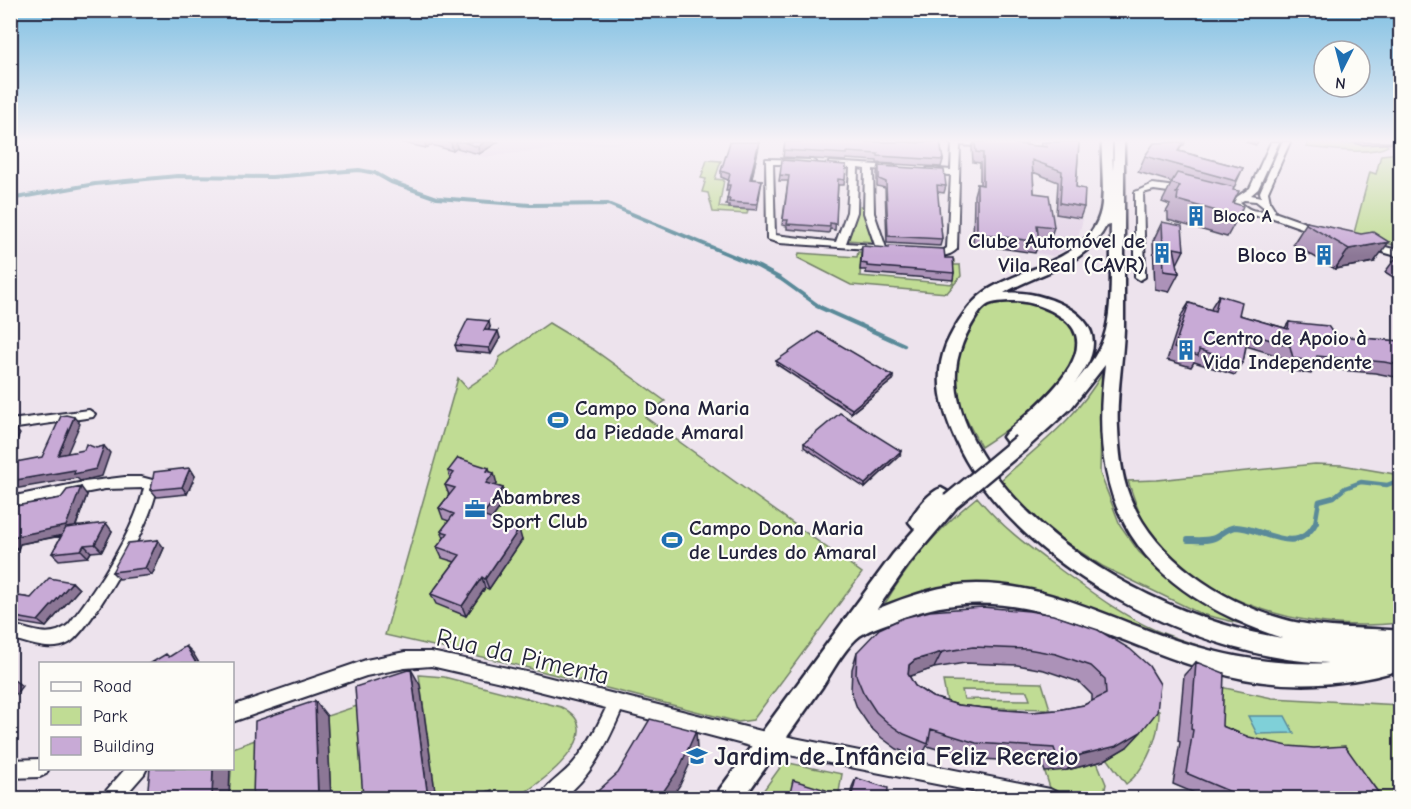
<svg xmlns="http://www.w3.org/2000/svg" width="1411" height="809" font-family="'Comic Neue',sans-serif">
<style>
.built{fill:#e2d2e6}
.green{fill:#c0dc94;stroke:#717f68;stroke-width:1.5;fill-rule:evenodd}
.water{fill:#7fd0d8;stroke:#5a8a99;stroke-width:1.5}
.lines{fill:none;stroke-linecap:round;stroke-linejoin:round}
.stream-far2{stroke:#5a8a99;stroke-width:4}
.stream-far1{stroke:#5a8a99;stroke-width:4.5}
.stream{stroke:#5a8a99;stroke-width:6}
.minor-casing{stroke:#22223b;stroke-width:4}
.secondary-casing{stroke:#22223b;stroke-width:5}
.minor{fill:#fdfcf7;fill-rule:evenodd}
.secondary{fill:#fdfcf7;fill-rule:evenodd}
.secondary-bridge-casing{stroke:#22223b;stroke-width:21;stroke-linecap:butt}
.secondary-bridge{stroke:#fdfcf7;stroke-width:16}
.wall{fill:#ac92b8;stroke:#22223b;stroke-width:1.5;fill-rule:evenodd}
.shaded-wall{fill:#8c7796;stroke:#22223b;stroke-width:1.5}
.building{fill:#c8aad6;stroke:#22223b;stroke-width:1.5;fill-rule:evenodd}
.labels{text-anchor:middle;stroke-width:4.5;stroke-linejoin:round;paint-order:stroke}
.far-poi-label{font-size:18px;font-weight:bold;fill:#22223b;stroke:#fdfcf7;text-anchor:start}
.poi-label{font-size:21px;font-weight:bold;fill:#22223b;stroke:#fdfcf7;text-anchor:start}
.near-street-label{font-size:26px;fill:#22223b;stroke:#fdfcf7}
.near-poi-label{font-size:26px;font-weight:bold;fill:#22223b;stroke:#fdfcf7;text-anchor:start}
</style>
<rect width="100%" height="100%" fill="#ede3ed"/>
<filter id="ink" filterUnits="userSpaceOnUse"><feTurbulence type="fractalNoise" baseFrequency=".0167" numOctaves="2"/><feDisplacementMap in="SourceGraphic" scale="12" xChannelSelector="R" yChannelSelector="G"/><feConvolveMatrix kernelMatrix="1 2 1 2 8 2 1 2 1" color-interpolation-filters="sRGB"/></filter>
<g filter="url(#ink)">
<path class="built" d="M395,142H645L575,146L485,157Z
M1047,213L1083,219L1078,238L1069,248L1053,256L1035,253L1031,217Z"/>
<path class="green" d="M1308,142C1334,142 1358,146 1383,142L1388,146C1370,156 1327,149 1307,147Z
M1400,153V247L1354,233L1370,172L1376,174L1381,155Z
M707,160L721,161L715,179L724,180L719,207L748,210L747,214L713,212L708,193L702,192L706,179L701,178Z
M857,206L864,207L874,242L847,240Z
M858,252H861L860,276L953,284L950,260H954V265H960L961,276L947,293L851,285L798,258L799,253L857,257Z
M1015,301C1037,304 1059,309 1072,328C1099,369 1009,429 981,447C971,428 960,410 956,388C951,362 964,320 988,307C996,302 1006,302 1015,301Z
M549,323L594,350L665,401L645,417L862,573L753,720L738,722L521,666L385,635L458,378L467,388L495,369L500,357Z
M1102,374L1100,473L1120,525L1139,552L1175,584L1242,624L1201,614L1102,566L1036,523L998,483C1038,445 1073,423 1102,374Z
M1315,464L1342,465L1400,475V623C1311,632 1205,608 1150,531C1139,516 1134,498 1128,481L1157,480Z
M977,497C1000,525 1026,545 1055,566C1087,589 1119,614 1155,630C1183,642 1213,650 1242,658C1195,655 1151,632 1108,615C1034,586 956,570 883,607C907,565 940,527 977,497Z
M419,675L444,677L561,707C613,732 539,784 516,798H513L512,794L495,798L493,793L477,798H436Z
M943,681L1042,683L1050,709L948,707ZM962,690L1027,691L1030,700L964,699Z
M1211,685L1272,698L1400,705V798H1383L1348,753L1208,738Z
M366,703L373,798H331L327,716Z
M1145,705L1159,711C1160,734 1146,770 1126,784L1107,758C1135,744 1141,735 1145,705Z
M269,735V798H229L233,748Z
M784,762L842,774L838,798H758Z
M1097,762L1106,784L1103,798L1051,791L1045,772Z"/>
<path class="water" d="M1248,716H1285L1294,733L1257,734Z"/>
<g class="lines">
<path class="stream-far2" d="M10,199L95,184L177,176L272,177L359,170L375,173L391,182L437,198L530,205L608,204L759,267L781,279L820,307"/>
<path class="stream-far1" d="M817,306L904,345
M1315,524L1319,501L1334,497L1345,488L1361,482L1387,485L1400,480"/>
<path class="stream" d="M1188,540C1195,540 1204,541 1211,539C1221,537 1224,528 1236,527C1261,527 1297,559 1316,522"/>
<g class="minor-casing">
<path id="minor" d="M948,142H1026L1009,148L960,145L957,249C948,258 937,256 926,254V250H944L947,248L951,175L928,174L924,171L928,168L951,170L952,144Z
M1271,142H1279L1258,189L1251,195L1261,197L1260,192L1282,142H1290L1268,192L1270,202L1275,210L1274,212L1322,229V233H1316L1265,215C1251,218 1239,213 1231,201L1250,188ZM1244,200L1256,201L1266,209C1256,214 1247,209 1240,202Z
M766,159L812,160L816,162L812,164H773L775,235L836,242L847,212L850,168L829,166V162L895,166V170L892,171L873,169L874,213L886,248L884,250L779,243L767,239ZM858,168L865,169L864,213L875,245L846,243L857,212Z
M1153,184L1183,188L1187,191L1183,194L1154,190L1143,193L1145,277L1140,280L1135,277V192Z
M1368,242L1400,251V257L1365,247L1363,245Z
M89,410L95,414L93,417L10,429V420Z
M125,477H141L156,481C165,502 91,631 69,643C51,653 29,643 10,638V624C32,630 51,640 69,624C97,588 134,532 144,488L105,489L10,507V497L84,482Z
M405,652H431L531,673L769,733L1050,789L1056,792L1059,798H1007L769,751L621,712C607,744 591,777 563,798H540C544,786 566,773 575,761C588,745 597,727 606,708L531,689L431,666L405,668L366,676L232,722V706L366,660Z
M40,759V768H49L46,774L40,777L10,778V760Z
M126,768H147L144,774L123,798H102L105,792Z"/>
</g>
<g class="secondary-casing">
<path id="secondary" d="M1102,142H1112L1113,171L1114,142H1124C1124,204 1124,267 1124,329C1123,362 1116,395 1118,428C1119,450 1121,475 1129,495C1153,557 1221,602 1283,619C1321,630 1362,627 1400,631V670C1349,685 1297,689 1244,679C1122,656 1025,567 896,620C885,625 865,630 856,639C842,652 832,672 822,687C796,724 770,761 744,798H717L720,789L893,554L915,529L909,522C915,510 929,492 941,488L957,497L959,502L957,507L907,566L877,609C909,596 942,584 977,584C1045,584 1106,616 1169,638C1221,656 1275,666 1329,663C1197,659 1013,566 956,441C942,410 933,378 946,345C955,325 968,304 986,291C1022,267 1090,261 1101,210C1105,191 1101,163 1102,142ZM1111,225C1110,257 1114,308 1104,337C1098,355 1086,370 1074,384C1083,373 1093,358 1093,343C1093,307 1032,289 1004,293C1039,272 1086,266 1106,226ZM1016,301C1034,302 1049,308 1063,318C1109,351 1031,411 1006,433L1003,437L1006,441L1021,449L1027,448L1071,408L1105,365C1085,513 1143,591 1282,638C1167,620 1021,541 970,433C957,405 950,374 962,345C966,334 979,308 989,304C997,301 1008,301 1016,301Z"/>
</g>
<use href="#minor" class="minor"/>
<use href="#secondary" class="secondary"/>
<g class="secondary-bridge-casing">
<path id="secondary-bridge" d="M950,502L1021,443"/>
</g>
<use href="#secondary-bridge" class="secondary-bridge"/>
</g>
<path class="wall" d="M399,142H498L479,154L457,148L453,151L432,145L426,148Z
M759,142L752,179L762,180L757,210L729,208V205H726L727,199L729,191H726L728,180L721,177V171Z
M785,142H940L943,160L941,167L877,163V161L846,159V161L783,157Z
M974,142H1015L1016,144L1042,147L1041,142H1079L1076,187L1084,207L1080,218L1056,214L1058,182L1033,172L1034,193L1054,227L1050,239L1039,237V242L1035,253L973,244L974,195L977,184L980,185V163L973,162L972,148Z
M1185,142L1184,145H1182L1179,151L1243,168L1233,190V203L1238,217L1227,237L1168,220V213L1166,212L1170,205L1162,202L1172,182L1138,172L1145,156L1154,143Z
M1245,142H1258L1256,145Z
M1352,142H1401V143L1361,145Z
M846,165L844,185H838L835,230L830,229L829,233L787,229V226L782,225L788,181H779L780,175Z
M879,166L946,186L944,193L937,192L942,239L940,246L887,243L885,188L877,186V173Z
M1162,222L1184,250L1177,264L1179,273L1169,292L1155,289L1153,241Z
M1307,222L1374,262L1335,269L1293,244Z
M862,246L945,258L954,273L953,280L866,273V270H860Z
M1401,251V282L1385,272Z
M1219,295L1239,315L1285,328L1289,322L1335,336L1397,341L1401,336V378L1375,373L1315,368L1311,374L1285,369L1282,357L1246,346L1243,363L1235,375L1194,362L1191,367L1167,360L1182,314L1189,303L1211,310L1212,306Z
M490,327L489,330L500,338L491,354L457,351L455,345Z
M776,361L893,380L851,413L776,364Z
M804,443L900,455L865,488L804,447Z
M190,468L195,476L187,494L157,497L151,490Z
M448,471L490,472L497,484L496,486L503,488L506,499L491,520L522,540L489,589L485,588L466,616L436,604L431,594L455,562L442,558L437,547L444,538L441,531L449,521L443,519L439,508L449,495L445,485L450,478Z
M87,495L76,526L112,531L102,551L91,552L88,557L59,560L52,553L61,536L20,544L18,549L10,550V507Z
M164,548L152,575L119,579L112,572Z
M72,582L79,589L46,627L10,621V588L15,592L12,595L31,598Z
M1098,630L1127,747L1103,761L1067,770L1045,772L1042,763L967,758L927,746L920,759L897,749L882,738L870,727L857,708L851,691L852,669L857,652ZM965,663L1017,665L1044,670L1079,682L1092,695V701L1084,705L1057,710L1032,712L993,709L958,705L932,697L915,686L909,676L934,668Z
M1196,662L1222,726L1382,798H1206L1173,784L1180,742L1178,741L1184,675Z
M856,778L887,798H850L852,787Z"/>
<path class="shaded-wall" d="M425,142H431L432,145L426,148Z
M452,142H456L457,148L453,151L451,143Z
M484,142H498L479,154L478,147Z
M759,142V147L750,185V179Z
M1389,242L1374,262L1335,269L1349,249Z
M489,321L490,327L486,336L484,330Z
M498,331L500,338L491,354L489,348Z
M893,376V380L851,413L852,409Z
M74,417L80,424L64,461L58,455Z
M13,426L20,434L10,453V432Z
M104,446L110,453L102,476L80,481L77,478L14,489L10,486V481Z
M901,451L900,455L865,488V484Z
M190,468L195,476L187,494L182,487Z
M489,468L492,476L494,473L497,484L490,494L486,483L487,471Z
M81,487L87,495L73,533L20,544L18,549L10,543L12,537Z
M503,488L506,499L486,527L482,516Z
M106,523L112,531L102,551L95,544Z
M519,529L522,540L489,589L485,579Z
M158,540L164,548L152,575L145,568Z
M84,545L91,552L88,557L81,550Z
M482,577L485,588L466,616L462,606Z
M72,582L79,589L46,627L38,621Z
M10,588L15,592L10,597Z
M186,646L193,653L199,663H196Z
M942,652L934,668L908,677L909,665L915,660Z
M411,669L420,685L436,798H428Z
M10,677L22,686L10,702Z
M315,701L327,716L331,798H318Z
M696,731L697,748L680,785L671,798H659Z
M1141,732L1127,747L1103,761L1067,770L1080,755Z
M213,768H230L229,798H212Z"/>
<path class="building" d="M463,142H484L478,147Z
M730,142H759L750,179L762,180L757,204L729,202L730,199H727L730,185H727L730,174L721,171Z
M785,142H906L919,143V142H940L943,160L878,156V154L847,152V154L784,150Z
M975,142H1015L1016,144L1047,147L1046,142H1079L1076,187L1085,189L1084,207L1060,203L1062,171L1032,160L1034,193L1049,195L1054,227L1037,225L1039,242L977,233V184L983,185V153L976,152Z
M1183,142L1178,151L1243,168L1236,181L1145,156L1154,143Z
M782,160L846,165L845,180L838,179L836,224L830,223V227L787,224L788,220H783L789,176L780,175Z
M879,166L944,170L946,186L937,185L942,239L888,236L886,182L879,179Z
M1177,173L1234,187L1233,190L1239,191L1233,203L1243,206L1238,217L1177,200L1178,193H1176L1180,186L1171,183Z
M1162,222L1182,226L1184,250L1174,248L1179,273L1164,271Z
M1307,222L1361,234L1373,232L1389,242L1349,249L1306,224Z
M862,246L889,248V246L944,249L945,258H953L954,273L867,266V264L861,263Z
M1219,295L1242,302L1239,315L1288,329L1289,322L1328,326L1335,336L1401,341V365L1384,362L1317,356L1319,363L1293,358L1290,346L1248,333L1243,363L1199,350L1198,356L1174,348L1189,303L1215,311Z
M468,319L489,321L484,330L498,331L489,348L455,345Z
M818,332L893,376L852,409L776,361Z
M840,413L901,451L865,484L804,443Z
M66,415L74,417L58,455L84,450L86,444L96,448L104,446L96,469L74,474L75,470L10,481V474L16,462L42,457L61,416Z
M458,458L489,468L487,471L494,473L486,483L503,488L482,516L519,529L485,579L482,577L462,606L431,594L460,555L437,547L448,533L441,531L454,514L439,508L455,488L445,485L454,473L448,471Z
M190,468L182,487L151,490L154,472Z
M81,487L66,526L12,537L10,540V507L61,498L67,490Z
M106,523L95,544L84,545L81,550L52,553L66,528Z
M158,540L145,568L112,572L128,543Z
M49,578L72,582L38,621L10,616V595L31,598Z
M982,607L1029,611L1053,615L1098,630L1130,649L1149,666L1160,684L1157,712L1141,732L1117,746L1080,755L1057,757L1054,748L976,743L931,729L928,744L904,734L888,723L876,712L863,692L856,675L857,652L879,629L903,618L930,611ZM973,647L1027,649L1056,654L1091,666L1105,679L1106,694L1084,705L1057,710L1032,712L993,709L958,705L932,697L915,686L908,674L909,665L915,660L942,652Z
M186,646L196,663H151L166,654L169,657Z
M1196,662L1224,673L1222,726L1249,737L1288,746L1314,748L1345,746L1382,798H1245L1186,773L1193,730L1191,729Z
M411,669L428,798H363L355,687Z
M315,701L318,798H253L255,721Z
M650,719L696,731L679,769L659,798H590L618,773Z
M150,768H213L212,798H147Z
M856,778L888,788L887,798H851Z
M793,780L826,790L825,798H789Z
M492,790L493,798H469Z"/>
</g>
<linearGradient id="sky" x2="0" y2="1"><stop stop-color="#7ebfe2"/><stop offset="0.55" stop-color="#f7f2f7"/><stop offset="1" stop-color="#f7f2f7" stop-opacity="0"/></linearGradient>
<rect width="1411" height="256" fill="url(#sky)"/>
<defs>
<g id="building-bare" transform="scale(1.62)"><path d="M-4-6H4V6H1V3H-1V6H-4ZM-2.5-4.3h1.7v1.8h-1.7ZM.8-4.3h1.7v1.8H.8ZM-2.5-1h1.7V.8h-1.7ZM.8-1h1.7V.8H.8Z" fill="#1f6fb2" stroke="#fdfcf7" stroke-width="2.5" paint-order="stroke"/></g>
<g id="stadium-bare" transform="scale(1.62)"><path d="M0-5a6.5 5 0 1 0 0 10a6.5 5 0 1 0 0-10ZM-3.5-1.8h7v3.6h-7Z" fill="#1f6fb2" stroke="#fdfcf7" stroke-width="2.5" paint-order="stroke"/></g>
<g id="office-bare" transform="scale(1.62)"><path d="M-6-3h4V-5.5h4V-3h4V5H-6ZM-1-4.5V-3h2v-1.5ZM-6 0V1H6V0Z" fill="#1f6fb2" stroke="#fdfcf7" stroke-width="2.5" paint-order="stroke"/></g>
<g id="school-bare" transform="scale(1.62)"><path d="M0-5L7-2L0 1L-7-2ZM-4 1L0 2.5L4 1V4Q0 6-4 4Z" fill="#1f6fb2" stroke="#fdfcf7" stroke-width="2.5" paint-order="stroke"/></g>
</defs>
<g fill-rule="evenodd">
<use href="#building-bare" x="1196" y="216"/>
<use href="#building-bare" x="1162" y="253"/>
<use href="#building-bare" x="1324" y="255"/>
<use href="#building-bare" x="1186" y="350"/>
<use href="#stadium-bare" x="558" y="420"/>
<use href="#office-bare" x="475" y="509"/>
<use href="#stadium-bare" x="672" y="540"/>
<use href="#school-bare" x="697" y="756"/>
</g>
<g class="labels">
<g class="far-poi-label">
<text x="1213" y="222">Bloco A</text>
</g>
<g class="poi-label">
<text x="1145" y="248" text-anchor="end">Clube Automóvel de<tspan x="1145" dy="24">Vila Real (CAVR)</tspan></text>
<text x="1307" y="262" text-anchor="end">Bloco B</text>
<text x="1203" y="345">Centro de Apoio à<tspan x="1203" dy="24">Vida Independente</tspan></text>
<text x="575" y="415">Campo Dona Maria<tspan x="575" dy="24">da Piedade Amaral</tspan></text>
<text x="492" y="504">Abambres<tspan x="492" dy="24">Sport Club</tspan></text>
<text x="689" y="535">Campo Dona Maria<tspan x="689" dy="24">de Lurdes do Amaral</tspan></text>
</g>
<g class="near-street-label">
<text transform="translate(523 656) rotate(13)" y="9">Rua da Pimenta</text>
</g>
<g class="near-poi-label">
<text x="714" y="765">Jardim de Infância Feliz Recreio</text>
</g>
</g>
<rect width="1411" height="809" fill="none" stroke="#fdfcf7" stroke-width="36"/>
<rect x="18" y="18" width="1375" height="773" fill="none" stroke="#22223b" stroke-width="2" filter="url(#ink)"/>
<rect x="39" y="662" width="195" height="108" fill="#fdfcf7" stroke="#a5a5ac" stroke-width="1.5"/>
<rect x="51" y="682" width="30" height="9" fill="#fdfcf7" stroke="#a5a5ac" stroke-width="1.5"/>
<text x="93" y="692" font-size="18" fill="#22223b">Road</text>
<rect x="51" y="707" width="30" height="18" fill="#c0dc94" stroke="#a5a5ac" stroke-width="1.5"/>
<text x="93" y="722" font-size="18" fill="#22223b">Park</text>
<rect x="51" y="737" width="30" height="18" fill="#c8aad6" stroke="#a5a5ac" stroke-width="1.5"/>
<text x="93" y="752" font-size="18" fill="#22223b">Building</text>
<g transform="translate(1342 69) rotate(186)"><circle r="28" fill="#fdfcf7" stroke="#a5a5ac" stroke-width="1.5"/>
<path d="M0-4.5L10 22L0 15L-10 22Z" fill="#1f6fb2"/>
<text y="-9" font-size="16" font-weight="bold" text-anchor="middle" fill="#22223b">N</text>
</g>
</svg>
